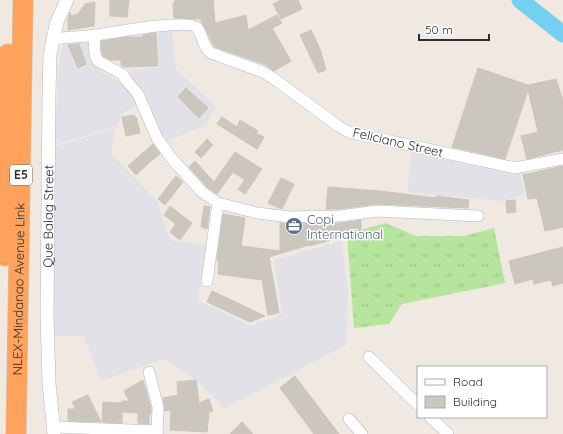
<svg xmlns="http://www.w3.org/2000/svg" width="563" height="434" font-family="Quicksand,sans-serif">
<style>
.industrial{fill:#e3e1e8}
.grass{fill:url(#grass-tufts)}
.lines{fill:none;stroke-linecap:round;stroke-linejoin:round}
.river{stroke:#75cff0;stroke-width:17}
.building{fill:#cbc7bf;stroke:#cbc5ba}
.minor-casing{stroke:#b4b7c1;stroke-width:12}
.tertiary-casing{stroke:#b4b7c1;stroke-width:14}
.motorway-casing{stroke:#c9c9c9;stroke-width:21}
.minor{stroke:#fff;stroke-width:11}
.tertiary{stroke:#fff;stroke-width:13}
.motorway{stroke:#ffa35c;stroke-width:20}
.labels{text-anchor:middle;stroke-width:3;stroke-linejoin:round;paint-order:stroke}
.shield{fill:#fff;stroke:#6d6d6d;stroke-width:1}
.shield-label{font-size:12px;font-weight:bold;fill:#2e2e2e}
.street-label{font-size:13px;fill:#2e2e2e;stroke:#fff}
.service-label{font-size:13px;fill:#4e5e75;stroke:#fff;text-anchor:start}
</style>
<defs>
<pattern id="grass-tufts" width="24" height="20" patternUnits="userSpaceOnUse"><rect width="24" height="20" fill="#b6e59e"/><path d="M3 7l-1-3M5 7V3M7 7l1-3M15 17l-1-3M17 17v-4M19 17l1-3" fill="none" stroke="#9dc588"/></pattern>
</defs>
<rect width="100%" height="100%" fill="#efe9e1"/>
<path class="industrial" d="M158,30H172L176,69L216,107L205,126L192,131L165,142L129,69L159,68Z
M90,39L93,64L101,72L127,85L139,104L123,113L117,126L54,145L59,63L63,40Z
M115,128L111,153L157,201L170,240L206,246L198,300L251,326L282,314L274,260L342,241L348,292L346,345L225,408L195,379L164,359L101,381L84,336H54L52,306L54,147Z
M412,151L506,173H520L525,193L504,201L407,192Z"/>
<path class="grass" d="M385,223L416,236H464L494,228L505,283L402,304L389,324L354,328L347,234Z"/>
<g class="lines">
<path class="river" d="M520,0L563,34"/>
</g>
<path class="building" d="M110,0H129L127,17L110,16Z
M175,0H213L215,23L246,15L248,30L277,15L282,23L272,28L291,61L274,71L266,65L215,47L212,43L206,30L200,19L174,18L173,3L175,2Z
M281,0H298L302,9L281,19L273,4Z
M95,2L94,26L68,30V18L70,12L71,16L78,14L85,4Z
M311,30L320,49L326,70L318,73L300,35Z
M156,33L158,66L124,67L121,65V60H111L103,56L102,53L101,41L127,37H143V35Z
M79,44L86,64L78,68L68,45Z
M478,68L528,85L556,79L563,101V150L527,159L521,136L538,132L528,90L505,159L452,147Z
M186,88L208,108L199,118L178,97Z
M134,115L137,119L140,133L126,136L122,117Z
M222,117L237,127L240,120L258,131L256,133L264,137L257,149L217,124Z
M207,139L213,145L201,158L195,152Z
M153,144L160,154L151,161L136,175L128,166Z
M235,152L262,169L245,194L238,189L245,180L233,172L217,194L207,187L189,167L195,161L214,182Z
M563,166V227L545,231L537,198L528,199L523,175Z
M176,176L183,182L165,205L158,199Z
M281,178L294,184L282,209L268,203Z
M328,187L380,191L436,198V196L469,200L468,208L377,204L339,209H326Z
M515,200L516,212L507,213L506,201Z
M170,206L192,223L180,240L170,232L176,224L164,215Z
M204,206L210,207L207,229L201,227Z
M223,214L245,218L241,246L280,251V223L290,224L340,223L361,220V232L341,234V236L327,241L310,246L309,245L269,257L279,313L268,315L262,280L218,274L219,261H217Z
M563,247V283L553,286L551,280L534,284L533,279L515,284L509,261Z
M212,291L265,316L250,322L207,302Z
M295,376L339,434H314L280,388Z
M143,380L151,408V414H149V424L138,423V413L122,412V423L102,422L103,402L122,403V401H129L124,391Z
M196,380L199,403L209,399L213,411L209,412L207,432L170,430L171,410L165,411L163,398L178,395L177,382Z
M88,395L101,422L68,421V409H76L72,402Z
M242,422L253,434H230Z"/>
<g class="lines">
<g class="minor-casing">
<path id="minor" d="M94,35L95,55L98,61L122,74L127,81L138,94L157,138L173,160L202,192L218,203L257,213L290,217L340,216L377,211L478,216
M53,39C67,37 82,37 96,35C112,33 186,19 196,27C204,34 201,46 211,53L263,72L273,78L338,126L349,132L515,168L563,159
M207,281L218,203
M369,357L418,405
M149,372L158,407L157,434
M430,417L448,434
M349,419L362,434
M53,427L158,431"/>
</g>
<g class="tertiary-casing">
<g id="tertiary">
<path id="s1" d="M54,434L49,383L47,315L49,95L50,55L53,39L57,22L67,0"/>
</g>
</g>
<g class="motorway-casing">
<g id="motorway">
<path d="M5,256L8,54"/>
<path id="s2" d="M16,434L23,0"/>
</g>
</g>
<use href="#minor" class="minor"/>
<use href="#tertiary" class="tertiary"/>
<use href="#motorway" class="motorway"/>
</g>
<defs>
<g id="office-disc" transform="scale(0.9)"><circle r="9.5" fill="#5c6f8a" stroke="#fff"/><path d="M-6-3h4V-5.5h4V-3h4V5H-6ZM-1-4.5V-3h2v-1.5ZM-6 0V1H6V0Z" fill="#fff"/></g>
</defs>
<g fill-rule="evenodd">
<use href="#office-disc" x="294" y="226"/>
</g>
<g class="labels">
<rect class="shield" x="10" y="165" width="22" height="20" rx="3"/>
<g class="shield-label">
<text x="21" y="179">E5</text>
</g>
<g class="street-label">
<text transform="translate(398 142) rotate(13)" y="5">Feliciano Street</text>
<text dy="5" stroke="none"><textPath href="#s1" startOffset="218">Que Balag Street</textPath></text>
<text dy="5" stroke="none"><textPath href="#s2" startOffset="145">NLEX-Mindanao Avenue Link</textPath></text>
</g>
<g class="service-label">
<text x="307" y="224">Copi<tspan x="307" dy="15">International</tspan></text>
</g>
</g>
<rect x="417" y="366" width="130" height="52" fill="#ffffff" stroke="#ababab"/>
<rect x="425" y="379" width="20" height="6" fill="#ffffff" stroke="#ababab"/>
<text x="453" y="386" font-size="12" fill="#2e2e2e">Road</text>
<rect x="425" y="396" width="20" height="12" fill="#cbc7bf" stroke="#ababab"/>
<text x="453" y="406" font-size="12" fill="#2e2e2e">Building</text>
<path d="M419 34v6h70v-6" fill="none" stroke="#2e2e2e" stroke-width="2"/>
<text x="425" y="34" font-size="12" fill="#2e2e2e" stroke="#ffffff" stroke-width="3" paint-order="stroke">50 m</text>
</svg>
